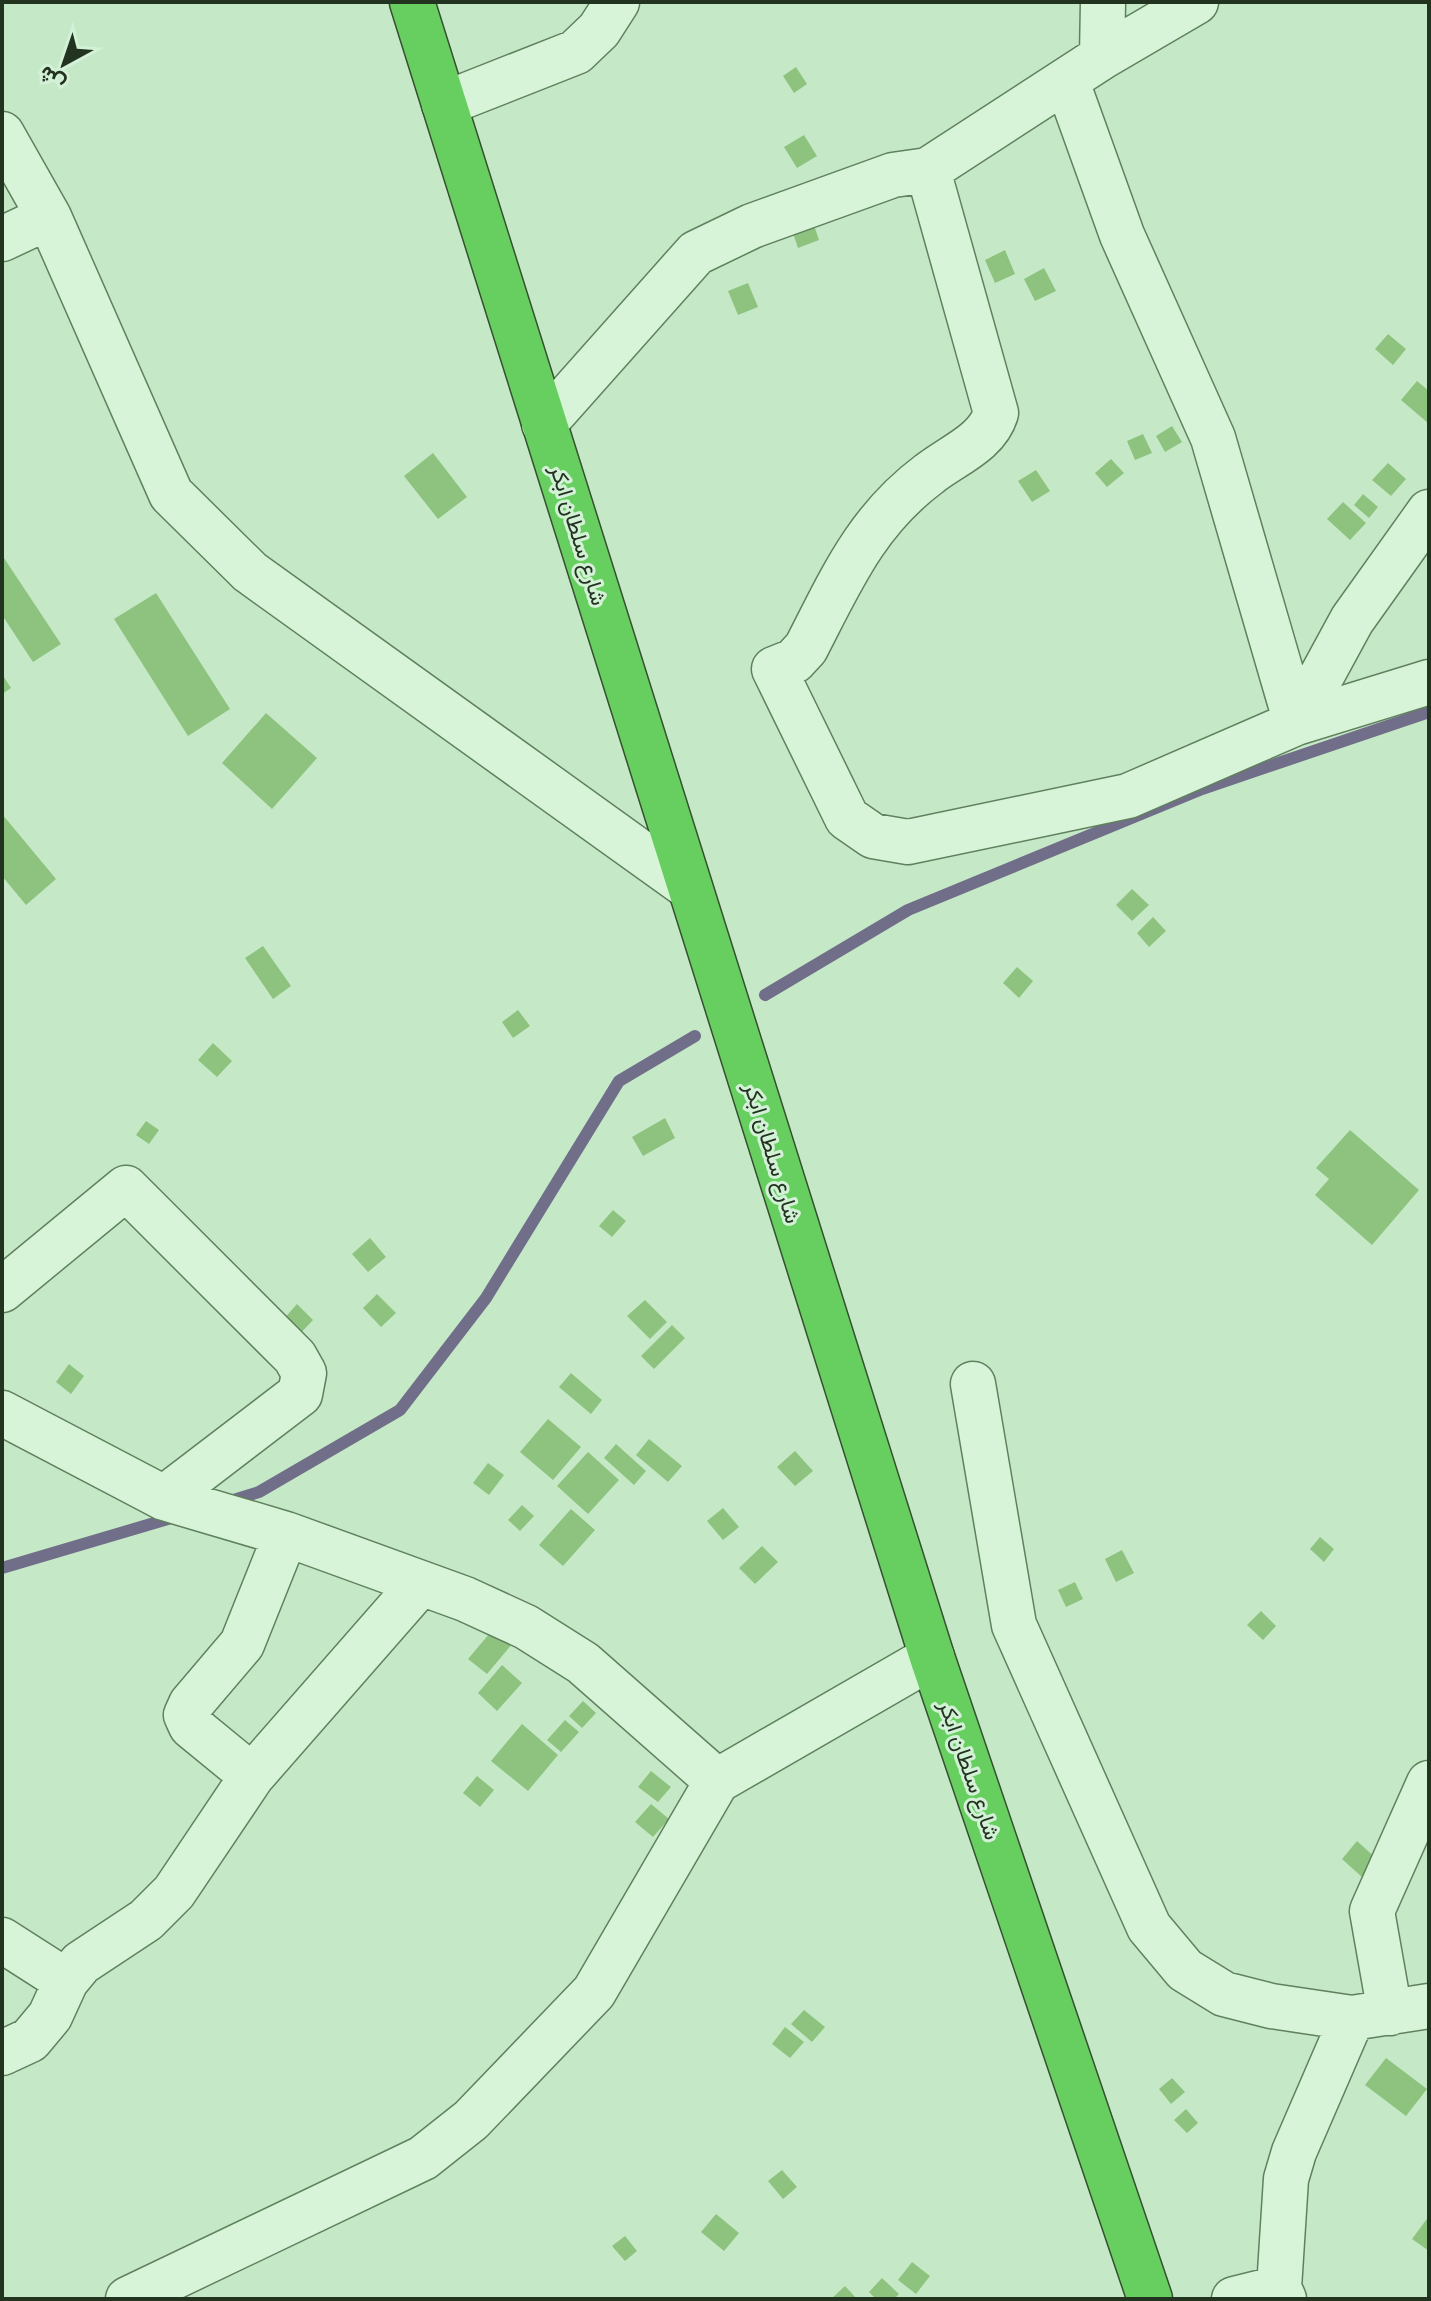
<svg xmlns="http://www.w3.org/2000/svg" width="1431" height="2301" font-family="'IBM Plex Serif',Vazirmatn,serif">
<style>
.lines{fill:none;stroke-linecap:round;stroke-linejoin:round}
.stream{stroke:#716e89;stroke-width:12}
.building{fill:#8dc37f}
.minor-casing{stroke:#60815d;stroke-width:47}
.highway-casing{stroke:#365031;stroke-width:47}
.minor{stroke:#d7f4d9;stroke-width:44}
.highway{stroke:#67cf5f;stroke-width:44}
.labels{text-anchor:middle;stroke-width:6;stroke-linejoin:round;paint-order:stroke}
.street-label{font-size:22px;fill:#22331f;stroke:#d3f1d6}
</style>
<rect width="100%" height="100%" fill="#c5e9c7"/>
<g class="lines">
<path class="stream" d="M765,995L908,910L1202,789L1429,712
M227,1502L259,1492L400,1410L486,1298L619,1081L695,1036
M2,1568L178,1516"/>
</g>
<path class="building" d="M796,67L807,84L794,93L783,76Z
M804,135L817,156L797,168L784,147Z
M813,222L819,240L798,248L792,230Z
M1005,250L1015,274L995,283L985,260Z
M1044,268L1056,291L1035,301L1024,279Z
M748,283L758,307L738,315L728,291Z
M1388,334L1406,349L1393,365L1375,349Z
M1417,381L1429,391L1428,423L1401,400Z
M1172,426L1182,442L1165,452L1156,436Z
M1143,434L1152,453L1135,460L1127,441Z
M433,453L467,497L438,519L404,476Z
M1111,459L1124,473L1107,487L1095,473Z
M1388,463L1406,479L1391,496L1372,480Z
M1036,470L1050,491L1032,502L1018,481Z
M1363,494L1378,507L1369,518L1354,505Z
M1343,502L1366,523L1350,540L1327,519Z
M2,555L61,644L33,662L2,615Z
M156,593L230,709L188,736L114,619Z
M2,674L11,688L2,694Z
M266,713L317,758L272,809L222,763Z
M2,814L56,879L26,905L2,876Z
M1132,889L1149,905L1132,921L1116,905Z
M1153,917L1166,931L1149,947L1137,933Z
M263,946L291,986L273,999L245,958Z
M1017,967L1033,981L1019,998L1003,983Z
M518,1010L530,1026L513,1038L502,1022Z
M213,1043L232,1061L217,1077L198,1060Z
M665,1118L675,1138L643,1156L632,1137Z
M146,1121L159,1130L149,1144L136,1135Z
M1350,1130L1419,1190L1372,1245L1315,1195L1329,1179L1316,1168Z
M613,1210L626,1221L612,1237L599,1226Z
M370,1238L386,1257L368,1272L352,1254Z
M377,1294L396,1313L381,1327L363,1308Z
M645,1300L667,1322L650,1339L627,1316Z
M297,1304L313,1320L298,1336L282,1321Z
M672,1325L685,1338L654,1369L641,1356Z
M69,1364L84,1376L71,1394L56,1382Z
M571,1373L602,1400L591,1414L559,1387Z
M548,1419L581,1447L553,1480L520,1452Z
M649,1439L682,1466L668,1482L636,1455Z
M616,1444L646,1471L634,1485L604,1458Z
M795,1451L813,1471L795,1486L777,1467Z
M588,1452L619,1480L588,1514L557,1486Z
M488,1463L504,1475L489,1495L473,1483Z
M522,1505L534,1516L520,1531L508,1520Z
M723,1508L739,1527L723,1540L707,1521Z
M571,1509L595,1530L563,1566L539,1545Z
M1320,1537L1334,1549L1324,1562L1310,1549Z
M762,1546L778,1562L755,1584L739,1568Z
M1122,1550L1134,1573L1116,1582L1105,1559Z
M1075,1582L1083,1599L1066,1607L1058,1590Z
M1261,1611L1276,1626L1263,1640L1247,1625Z
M495,1627L513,1643L487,1674L468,1659Z
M502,1665L522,1683L497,1711L478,1693Z
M583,1701L596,1713L582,1728L569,1716Z
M565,1720L579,1732L561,1752L547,1740Z
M522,1724L558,1755L528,1791L491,1761Z
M651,1771L671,1787L658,1802L638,1787Z
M477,1776L494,1790L480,1807L463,1793Z
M651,1804L669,1819L653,1837L635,1822Z
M1357,1841L1379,1861L1363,1878L1342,1859Z
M804,2010L825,2027L812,2042L791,2024Z
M785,2027L804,2042L790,2058L772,2044Z
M1386,2058L1427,2089L1406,2116L1365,2085Z
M1172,2078L1185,2092L1171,2104L1159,2089Z
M1186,2109L1198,2123L1187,2133L1174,2120Z
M782,2170L797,2187L783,2199L768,2181Z
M716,2214L739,2233L724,2251L701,2232Z
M1429,2216V2251L1412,2239Z
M625,2236L637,2251L625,2261L612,2246Z
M912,2262L930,2276L916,2294L898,2280Z
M882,2278L899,2294L894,2299H876L869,2292Z
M845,2286L857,2299H831Z"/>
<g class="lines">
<g class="minor-casing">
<path id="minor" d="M1102,57L1103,2
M1067,82L1122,235L1213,438L1296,723
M444,104L576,52L599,30L617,2
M2,134L49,217L171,494L250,572L690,888
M928,170L996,413C987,443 953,455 929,474C866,521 841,580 806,648L794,661L774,669L847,818L873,836L908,842L1128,796L1296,723L1429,682
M2,239L49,217
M544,424L696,253L752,226L893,175L928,170L1102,57L1196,2
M1296,723L1352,620L1429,512
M2,1290L126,1188L295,1357L304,1373L300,1394L164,1498
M973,1384L1014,1625L1149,1927L1185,1970L1224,1994L1271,2006L1352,2018L1429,2006
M2,1413L164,1498L286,1534L465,1599L526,1627L583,1663L717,1781
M252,1776L191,1726L186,1715L191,1704L242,1644L286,1534
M2,1940L66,1981
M1390,2013L1372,1911L1429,1783
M2,2053L30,2040L50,2016L66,1981L81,1963L146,1920L174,1892L252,1776L420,1584
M128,2299L423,2158L471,2120L594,1992L717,1781L932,1657
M1234,2299L1279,2288
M1284,2299L1279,2288L1286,2179L1294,2152L1352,2018"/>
</g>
<g class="highway-casing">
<path id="highway" d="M412,2L932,1657L1150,2299"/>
</g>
<use href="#minor" class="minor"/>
<use href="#highway" class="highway"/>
</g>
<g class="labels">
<g class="street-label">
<text transform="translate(579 535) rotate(73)" y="8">شارع سلطان ابكر</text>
<text transform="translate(773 1153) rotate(73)" y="8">شارع سلطان ابكر</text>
<text transform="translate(970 1770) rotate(71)" y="8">شارع سلطان ابكر</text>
</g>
</g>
<rect width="1431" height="2301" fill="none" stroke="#22331f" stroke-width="8"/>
<g transform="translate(64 64) rotate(220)" stroke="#d3f1d6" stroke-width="6" paint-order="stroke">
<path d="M0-6L14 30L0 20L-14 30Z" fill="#22331f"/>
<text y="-12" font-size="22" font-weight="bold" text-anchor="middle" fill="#22331f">ش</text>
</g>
</svg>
